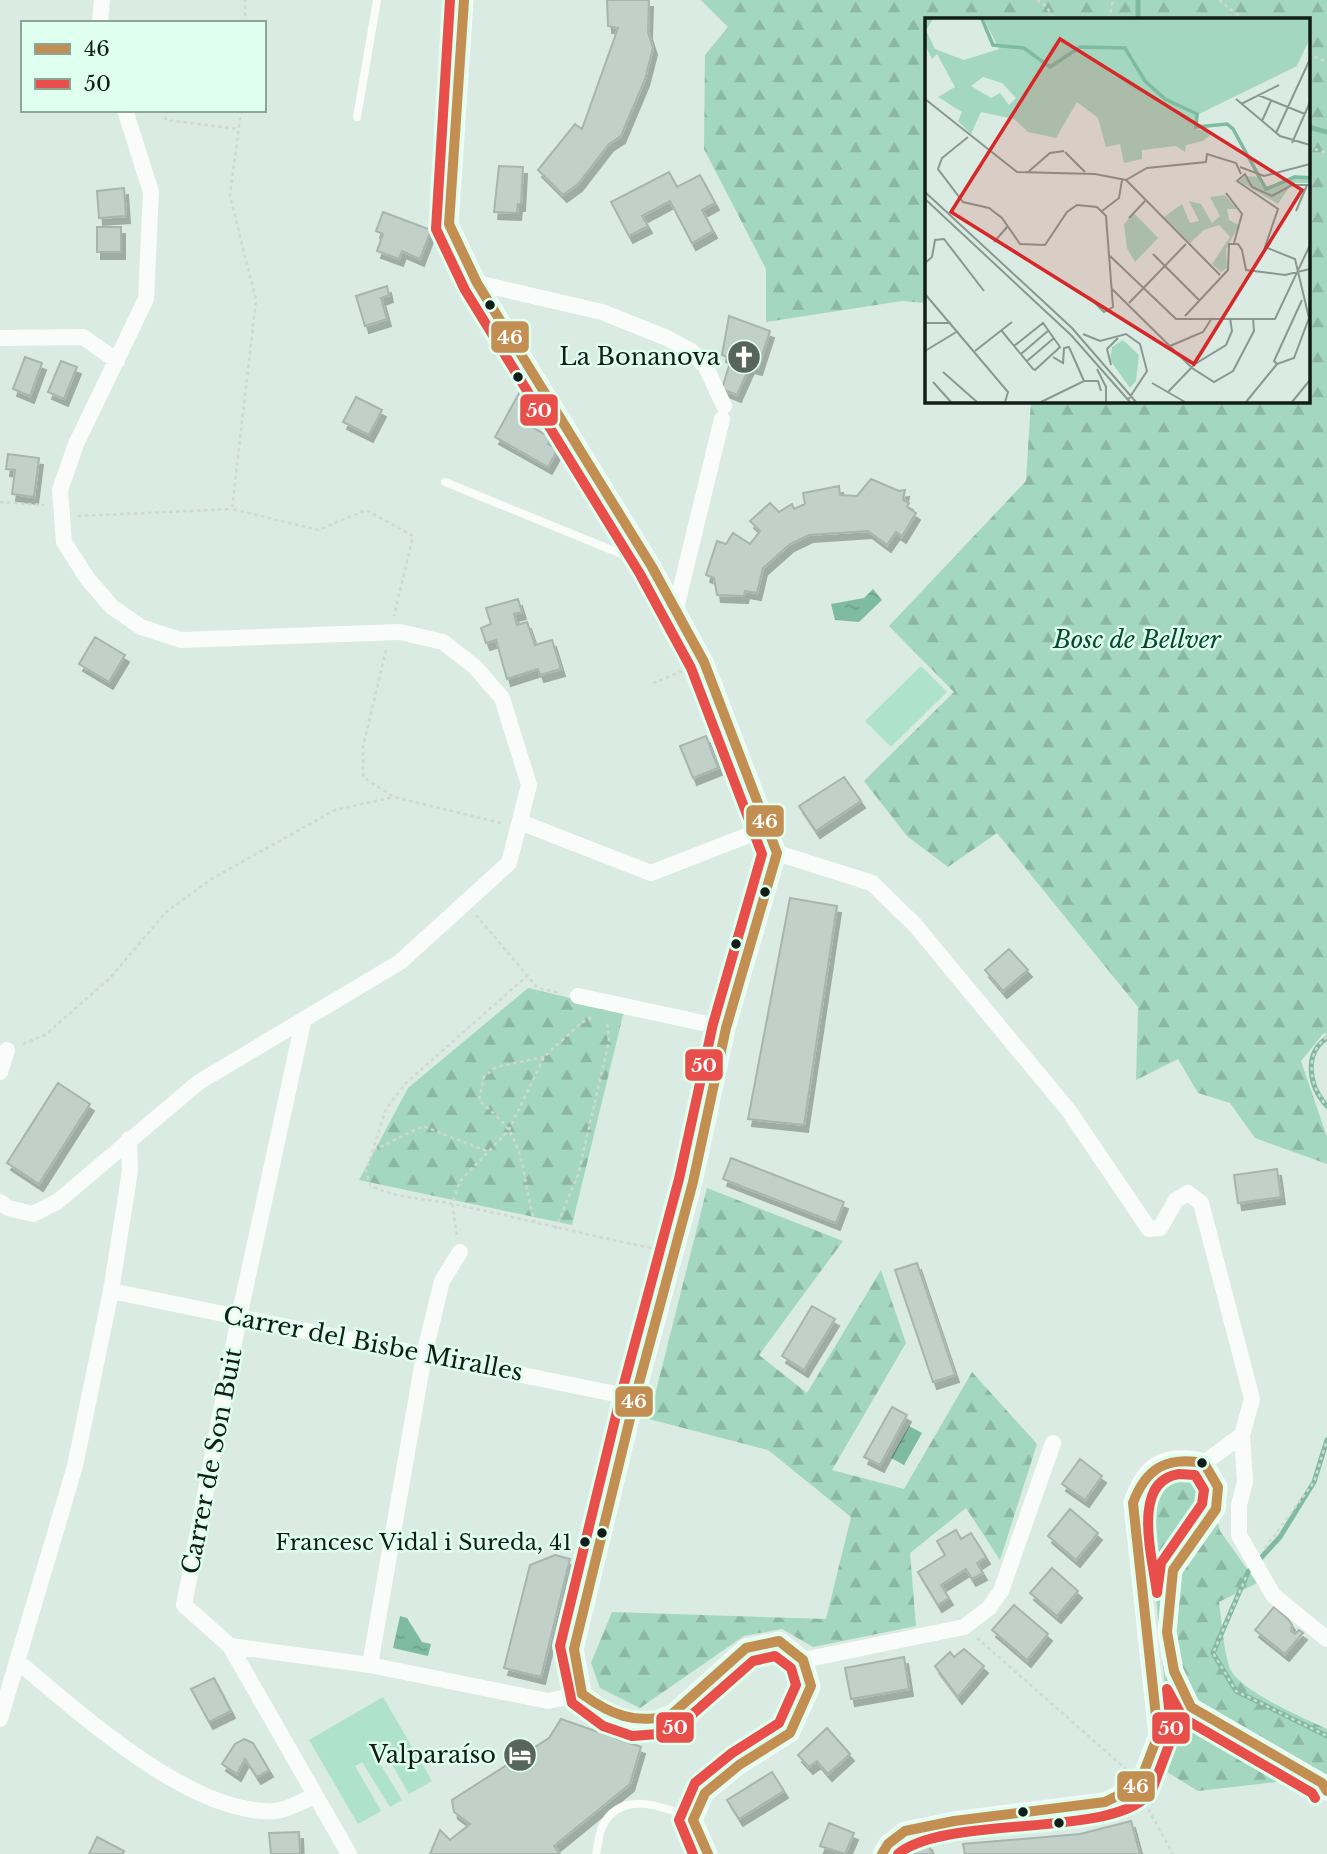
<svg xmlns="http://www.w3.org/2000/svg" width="1327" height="1854" font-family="'Libre Baskerville',serif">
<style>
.grass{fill:#afe2ca}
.forest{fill:url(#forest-firs)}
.water{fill:url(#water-ripples)}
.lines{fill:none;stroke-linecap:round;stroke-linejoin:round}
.stream{stroke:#7fbba1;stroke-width:5}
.building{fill:#c1d0c9;stroke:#a8b5ae;stroke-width:2;filter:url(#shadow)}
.path{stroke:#d1d7d4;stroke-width:2.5;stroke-dasharray:3.5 3.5;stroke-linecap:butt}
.service{stroke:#f9fcfb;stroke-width:8}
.minor{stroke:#f9fcfb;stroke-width:16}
.tertiary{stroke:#f9fcfb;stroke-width:19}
.bus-1-casing{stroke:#dfffef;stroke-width:16}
.bus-2-casing{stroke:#dfffef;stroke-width:16}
.bus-1{stroke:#c28e52;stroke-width:10}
.bus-2{stroke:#e84f4a;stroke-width:10}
.bus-dot{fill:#121d18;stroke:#dfffef;stroke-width:2.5}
.labels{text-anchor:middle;stroke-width:5;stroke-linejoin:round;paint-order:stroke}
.bus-label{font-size:22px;fill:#121d18;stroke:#dfffef;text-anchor:end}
.poi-label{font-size:24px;fill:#121d18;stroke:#dfffef;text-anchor:end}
.park-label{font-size:24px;font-style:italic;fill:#064933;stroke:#dfffef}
.street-label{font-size:24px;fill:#121d18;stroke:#dfffef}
.inset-river{fill:none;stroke:#7fbba1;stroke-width:3.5}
.inset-road{fill:none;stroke:#899991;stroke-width:2}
.view{fill:#d62828;fill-opacity:0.15;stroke:#d62828;stroke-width:3.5}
.inset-edge{fill:none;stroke:#121d18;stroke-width:3.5}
.line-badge{stroke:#dfffef;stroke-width:2.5}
.badge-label{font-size:19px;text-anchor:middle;font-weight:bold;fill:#fff}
</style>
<defs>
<pattern id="forest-firs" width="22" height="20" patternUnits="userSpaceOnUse" patternTransform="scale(1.75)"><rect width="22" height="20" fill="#a4d7bf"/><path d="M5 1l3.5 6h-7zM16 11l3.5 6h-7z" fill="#8cb8a3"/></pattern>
<pattern id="water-ripples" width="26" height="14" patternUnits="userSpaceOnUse" patternTransform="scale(1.75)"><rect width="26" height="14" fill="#7fbba1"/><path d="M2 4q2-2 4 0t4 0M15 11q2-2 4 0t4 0" fill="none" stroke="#6da08a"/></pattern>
<filter id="shadow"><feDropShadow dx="4" dy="7" stdDeviation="0" flood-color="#0004"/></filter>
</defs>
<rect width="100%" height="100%" fill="#d9ebe2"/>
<path class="grass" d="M921,666L947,692L891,747L865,721Z
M383,1697L432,1781L409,1794L383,1749L375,1755L402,1800L390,1807L362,1762L355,1766L381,1811L358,1824L309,1740Z"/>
<path class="forest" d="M701,0H1327V1033L1323,1034L1301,1061L1327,1137V1164L1255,1138L1230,1103L1198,1093L1178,1059L1136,1080L1138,1007L997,833L948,867L907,836L864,781L954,692L889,626L1026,481L1031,401H1308V19H926V303L902,301L766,322V269L704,149L705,55L728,27Z
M528,988L624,1011L572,1225L359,1180L408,1088Z
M707,1188L843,1241L759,1355L807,1393L881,1270L906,1343L832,1470L904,1489L972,1372L1037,1444L1000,1560L966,1508L910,1553L916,1626L813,1647L782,1629L744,1636L640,1708L600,1688L591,1663L612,1612L826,1619L851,1517L768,1450L649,1419Z
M1186,1471L1209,1490L1220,1531L1257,1583L1219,1602C1222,1623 1223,1646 1229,1666C1236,1690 1304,1718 1327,1729V1776L1198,1791L1167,1772L1170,1734L1147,1511L1159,1477Z"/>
<path class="water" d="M873,589L882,600L859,622L835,620L831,604L864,598Z
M909,1426L922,1433L904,1465L891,1458Z
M400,1616L407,1618L422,1642L431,1644L428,1656L393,1648Z"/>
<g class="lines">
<path class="stream" d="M1138,0V19
M1308,127L1327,132
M1327,1038C1303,1054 1309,1087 1327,1106
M1327,1440L1314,1482L1280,1537L1248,1572L1213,1653L1236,1691L1327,1736"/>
</g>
<path class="building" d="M607,0H649L648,32L653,48L645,79L621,136L609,144L578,184L563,195L538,170L575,124L582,129L618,28L608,26Z
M499,166L523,167L521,204H518L517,213L494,212Z
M669,172L677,187L700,175L715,203L702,210L713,231L692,243L670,201L642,216L648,226L629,236L611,202Z
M124,188L126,216L99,218L97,191Z
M383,212L431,230L420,259L402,251L399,259L377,251L383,234L376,231Z
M97,227H121V252H97Z
M387,286L389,295L381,298L387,319L365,326L356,296Z
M729,316L770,331L758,368L750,366L737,395L722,389L731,359L722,355Z
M25,357L42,363L30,396L13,389Z
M61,361L77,367L64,399L48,392Z
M523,386L532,402L522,421L551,438L548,444L558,449L548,467L495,437Z
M356,397L382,410L369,435L343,422Z
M8,454L39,458L34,497L12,494L15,470L6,469Z
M871,479L899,491L905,490L903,500L909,503L907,507L916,513L902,536L896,532L887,545L868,531L809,535L790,544L763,568L757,593L745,591L744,596L717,595L714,578L706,575L717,541L726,544L733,533L750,544L760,531L750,521L770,503L779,512L792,504L794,509L805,504L803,493L839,486L840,495L857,496Z
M518,599L522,612L514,614L517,625L527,622L535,645L552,640L561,669L540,675L538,669L507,679L496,640L486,643L481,628L491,624L486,608Z
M95,637L125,655L109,682L79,664Z
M706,736L718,768L693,778L680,746Z
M844,777L861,801L816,831L799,806Z
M790,898L837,906L804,1125L748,1119Z
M1009,949L1028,970L1003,991L985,970Z
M58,1083L90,1104L39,1184L7,1163Z
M731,1158L844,1202L836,1223L723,1179Z
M1277,1169L1281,1197L1238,1203L1234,1175Z
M917,1263L955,1375L933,1382L895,1270Z
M812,1306L835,1319L804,1370L782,1356Z
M892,1407L907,1415L880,1465L864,1457Z
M1080,1459L1102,1476L1085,1500L1062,1484Z
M1070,1509L1098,1533L1076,1560L1048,1536Z
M956,1530L961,1539L971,1533L986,1557L977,1563L983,1573L972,1579L966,1569L941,1585L949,1598L938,1605L918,1572L945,1555L937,1541Z
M555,1555L570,1559L541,1677L504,1668L530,1565Z
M1052,1568L1078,1591L1057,1616L1030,1593Z
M1014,1605L1048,1634L1027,1660L992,1630Z
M1274,1607L1288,1619L1292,1625L1291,1631L1295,1634L1299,1630L1303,1633L1285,1654L1255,1630Z
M964,1649L984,1666L958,1697L935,1666L950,1652L954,1657Z
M904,1657L909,1689L851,1699L845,1668Z
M214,1678L231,1711L209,1722L191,1689Z
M561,1719L641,1747L630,1784L554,1846L560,1854H430L440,1830L450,1840L470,1824L454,1812L452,1800L549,1738Z
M827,1728L850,1754L828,1774L817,1761L809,1767L798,1755Z
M244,1739L253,1743L269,1770L257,1777L245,1759L237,1774L222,1764L235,1744Z
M772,1772L784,1791L739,1819L727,1800Z
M1131,1821L1140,1854H965L963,1844L1080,1834Z
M829,1823L854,1833L845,1854L820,1846Z
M299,1832L300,1854H271L269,1833Z
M97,1837L124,1851L123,1854H89Z
M915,1841L928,1843L932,1854H908Z"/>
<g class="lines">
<path class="path" d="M1037,0L1047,7L1053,19
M1219,0L1243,19
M1109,19L1113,0
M245,23V0
M1308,54L1327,62
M163,110L166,120L238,129
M241,110L230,196L256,300L232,509L318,530L366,510L413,536L394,616
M1308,147L1327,153
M0,502L44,505
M78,516L232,509
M386,650L363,747V777L394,797L501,823
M653,683L688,669
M476,915L538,988L561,993
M528,975L406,1083L386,1109L366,1171L370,1185C396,1199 424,1198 453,1204C521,1218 589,1236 657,1249
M1327,1037C1304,1054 1309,1086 1327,1106
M23,1044L45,1035L109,979L166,912L213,878L335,810L394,797
M374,1150L423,1126L489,1152
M535,1223C525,1193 526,1160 510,1132C503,1120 489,1110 479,1100L484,1077L496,1067L544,1057
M555,1229L578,1175L609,1041L607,1020
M457,1235L452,1204L460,1181L509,1130L544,1057L581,1023L594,1016
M1265,1548L1314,1482L1327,1440
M1246,1577L1213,1653L1236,1691L1327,1736
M977,1638L1127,1770
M1145,1803L1173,1854"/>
<path class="service" d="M357,117L377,0
M445,482L646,564
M596,1854C598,1845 599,1834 602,1827C620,1789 664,1806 692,1819"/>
<path class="minor" d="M100,23L102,0
M477,283L602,312L667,338L691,351L706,367L724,406
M0,338L83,337L117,361
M676,608L722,419
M520,822L651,873L767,828
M777,853L872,883L915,925L1069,1111L1149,1229L1160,1228L1176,1200L1188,1193L1201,1203L1252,1399L1242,1435L1204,1463
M578,996L726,1028
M303,1022L239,1317L184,1605L230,1646L349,1854
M0,1072L7,1050
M0,1202L8,1208L33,1214L57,1202L199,1082L400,962L509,863L529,785L502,698L475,667L443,642L400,632L181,640L141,627L112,607L87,578L64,542L60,490L76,444L146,299L151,192L125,110
M111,1291L635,1398
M1242,1435L1245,1482L1239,1505V1535L1273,1595L1327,1639
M230,1646L370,1665L548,1701L582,1694
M803,1660L964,1627L989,1608L1001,1591L1053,1443
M17,1661C79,1712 191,1816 275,1811C287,1810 303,1801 314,1796
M370,1665L424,1355L442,1281L460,1252
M0,1719L75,1466L111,1291L130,1171L129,1139"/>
<path class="tertiary" d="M464,0L449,224L477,283L652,567L704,662L777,853L726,1028L693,1182L635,1398L574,1649L582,1694L607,1713L634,1722L655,1720L671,1715L746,1648L779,1641L803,1660L811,1686L790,1733L739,1765L705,1793L693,1820L708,1854
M882,1854L888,1844L905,1831L954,1821L1105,1802L1139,1785L1158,1735L1133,1503C1145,1465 1166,1453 1204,1463L1218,1487L1216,1509L1173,1570L1167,1632L1174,1671L1191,1707L1322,1783L1327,1791"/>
<g class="bus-1-casing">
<path id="bus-1" d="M464,0L449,224L477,283L652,567L704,662L777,853L726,1028L693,1182L635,1398L574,1649L582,1694
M582,1694C611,1715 636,1725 671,1715L746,1648L779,1641L803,1660L811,1686L790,1733L739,1765L705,1793L693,1820L708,1854
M882,1854L888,1844L905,1831L954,1821L1105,1802L1139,1785L1158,1735L1133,1503C1146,1468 1167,1456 1204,1463L1218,1487L1216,1509L1173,1570L1167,1632L1174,1671L1191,1707L1322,1783L1327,1791"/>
</g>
<g class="bus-2-casing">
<path id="bus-2" d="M450,0L436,229L465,290L640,574L691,668L762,854L713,1024L679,1179L621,1395L560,1646L572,1703L603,1726L632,1736L658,1734L679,1726L753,1661L775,1656L791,1668L796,1685L779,1723L732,1753L695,1783L679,1820L693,1854
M1179,1474L1195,1475L1204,1490L1202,1504L1161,1563L1157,1593C1153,1559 1130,1481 1179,1474Z
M898,1854C947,1813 1121,1840 1152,1790L1172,1737L1167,1689L1183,1718L1312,1793L1315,1798"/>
</g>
<use href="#bus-1" class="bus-1"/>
<use href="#bus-2" class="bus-2"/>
</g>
<defs>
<g id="church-disc" transform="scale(1.75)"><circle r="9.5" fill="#58655f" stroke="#dfffef"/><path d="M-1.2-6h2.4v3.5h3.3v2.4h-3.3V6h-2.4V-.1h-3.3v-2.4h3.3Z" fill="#fff"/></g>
<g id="hotel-disc" transform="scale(1.75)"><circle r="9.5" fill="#58655f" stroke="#dfffef"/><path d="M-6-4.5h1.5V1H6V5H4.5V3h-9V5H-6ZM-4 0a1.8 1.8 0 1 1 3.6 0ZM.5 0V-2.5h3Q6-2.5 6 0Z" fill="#fff"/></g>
</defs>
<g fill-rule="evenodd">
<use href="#church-disc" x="744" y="357"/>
<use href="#hotel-disc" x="520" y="1755"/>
</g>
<g class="bus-dot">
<circle cx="490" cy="305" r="6"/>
<circle cx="518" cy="377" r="6"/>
<circle cx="765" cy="892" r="6"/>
<circle cx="736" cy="944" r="6"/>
<circle cx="1202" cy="1463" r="6"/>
<circle cx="602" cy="1533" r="6"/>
<circle cx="585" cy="1542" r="6"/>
<circle cx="1023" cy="1812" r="6"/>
<circle cx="1059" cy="1823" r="6"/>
</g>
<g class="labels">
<g class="bus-label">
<text x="572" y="1550">Francesc Vidal i Sureda, 41</text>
</g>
<g class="poi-label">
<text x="720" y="365">La Bonanova</text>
<text x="496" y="1763">Valparaíso</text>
</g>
<g class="park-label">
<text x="1137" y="648">Bosc de Bellver</text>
</g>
<g class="street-label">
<text transform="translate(373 1344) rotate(11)" y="8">Carrer del Bisbe Miralles</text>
<text transform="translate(212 1461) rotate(-79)" y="8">Carrer de Son Buit</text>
</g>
</g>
<g transform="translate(925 18)">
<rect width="385" height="385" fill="#d9ebe2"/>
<path d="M0,1H8L1,12L10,31L39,42L74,31L59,1H385V20L372,48L274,96L271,111L288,115L278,123L261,127L260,134L251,128L217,132V141L199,145L195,126L181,129L173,100L152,84L131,120L103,114L89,101L56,94L46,116L33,103L37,94L13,79L30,69L12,36L7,41L0,27ZM58,59L77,65L91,80L84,87L75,75L66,80L46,68ZM369,157L385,158V165H367L353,186L314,163L320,158L336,159L335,166L346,170ZM300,177L312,191H302L304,202L314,207L301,231L302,250L296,254L287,246L305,219L294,207L279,212L265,225L239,199L257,186L265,205L274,203L264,183L276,186L287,205L295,198L285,179ZM209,195L233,220L210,244L202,230L199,206ZM198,322L214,337L211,363L205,370L185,342L187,329Z" fill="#a4d7bf" fill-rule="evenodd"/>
<path class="inset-river" d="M57,1L68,27L99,30L125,49L155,29L200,30L220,63L240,81L272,96L271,109L302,106L308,111L341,171L370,159L385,160"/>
<path class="inset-road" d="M333,77L380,96M0,81L92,154L170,156L201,162L295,257M311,81L355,118L385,127M316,86L354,67M337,103L346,83M351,115L385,41M43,119L17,140L13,151L38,184L64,190L77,200L95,226L120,227L142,194L152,187L172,189L181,198L188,289L179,294L164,279M367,125L385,84M140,134L160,154M315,149L339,158L385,146M102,155L125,135L139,133M201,162L222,150L281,144L282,136L311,145L316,156M0,174L147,310L211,384M301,175L317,196L309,225M0,181L146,317L205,384M177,193L194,180L197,162M371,193L382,167M204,200L220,183M69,224L83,208M228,236L274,282M185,238L251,301H350L385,227M0,245L7,239L10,222L19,221L59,273M186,270L267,350L289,364L308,353L329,313L328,300M0,276L83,374L80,384M204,285L261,226M260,298L303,252L304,226H313L317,232L321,252L360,257L385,251M0,305H26M76,312L108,351L110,352L135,329L118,305L89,328M158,316L175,323L201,316L215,326L222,353L203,382M245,328L278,314L287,300M0,333L33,313M50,333L87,304M96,336L124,312M128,339L138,345L139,330L144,329L159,363M102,343L129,320M352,346L369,340L384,300L370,241L340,229L353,191L312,163L320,156L327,169L347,178L367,167H385M352,346L349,343L377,282M186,347L182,331L193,320M172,351L181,369V384M18,354L52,384M8,364L26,384M227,365L260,384M243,374L270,346L301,327L307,313L305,300M116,384L159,363H173L176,373M321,384L352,346M367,384L385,362"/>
<path class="view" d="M135,21L377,172L269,346L26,194Z"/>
<rect width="385" height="385" class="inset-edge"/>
</g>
<g class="line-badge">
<rect x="490" y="320" width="40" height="34" rx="7" fill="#c28e52"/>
<rect x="519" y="393" width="40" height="34" rx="7" fill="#e84f4a"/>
<rect x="745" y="804" width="40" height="34" rx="7" fill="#c28e52"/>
<rect x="684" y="1048" width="40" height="34" rx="7" fill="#e84f4a"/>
<rect x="614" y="1385" width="40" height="33" rx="7" fill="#c28e52"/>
<rect x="655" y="1711" width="40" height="33" rx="7" fill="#e84f4a"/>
<rect x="1151" y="1711" width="40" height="34" rx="7" fill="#e84f4a"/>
<rect x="1116" y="1770" width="40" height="33" rx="7" fill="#c28e52"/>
</g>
<g class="badge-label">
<text x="510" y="344">46</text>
<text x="539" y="417">50</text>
<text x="765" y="828">46</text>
<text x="704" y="1072">50</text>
<text x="634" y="1408">46</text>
<text x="675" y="1734">50</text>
<text x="1171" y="1735">50</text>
<text x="1136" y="1793">46</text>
</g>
<rect x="21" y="21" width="245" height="91" fill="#dfffef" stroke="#8da599" stroke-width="2"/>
<rect x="35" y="44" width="35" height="10" fill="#c28e52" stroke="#8da599" stroke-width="2"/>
<text x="84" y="56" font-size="21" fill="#121d18">46</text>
<rect x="35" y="79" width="35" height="10" fill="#e84f4a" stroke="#8da599" stroke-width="2"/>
<text x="84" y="91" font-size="21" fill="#121d18">50</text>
</svg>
